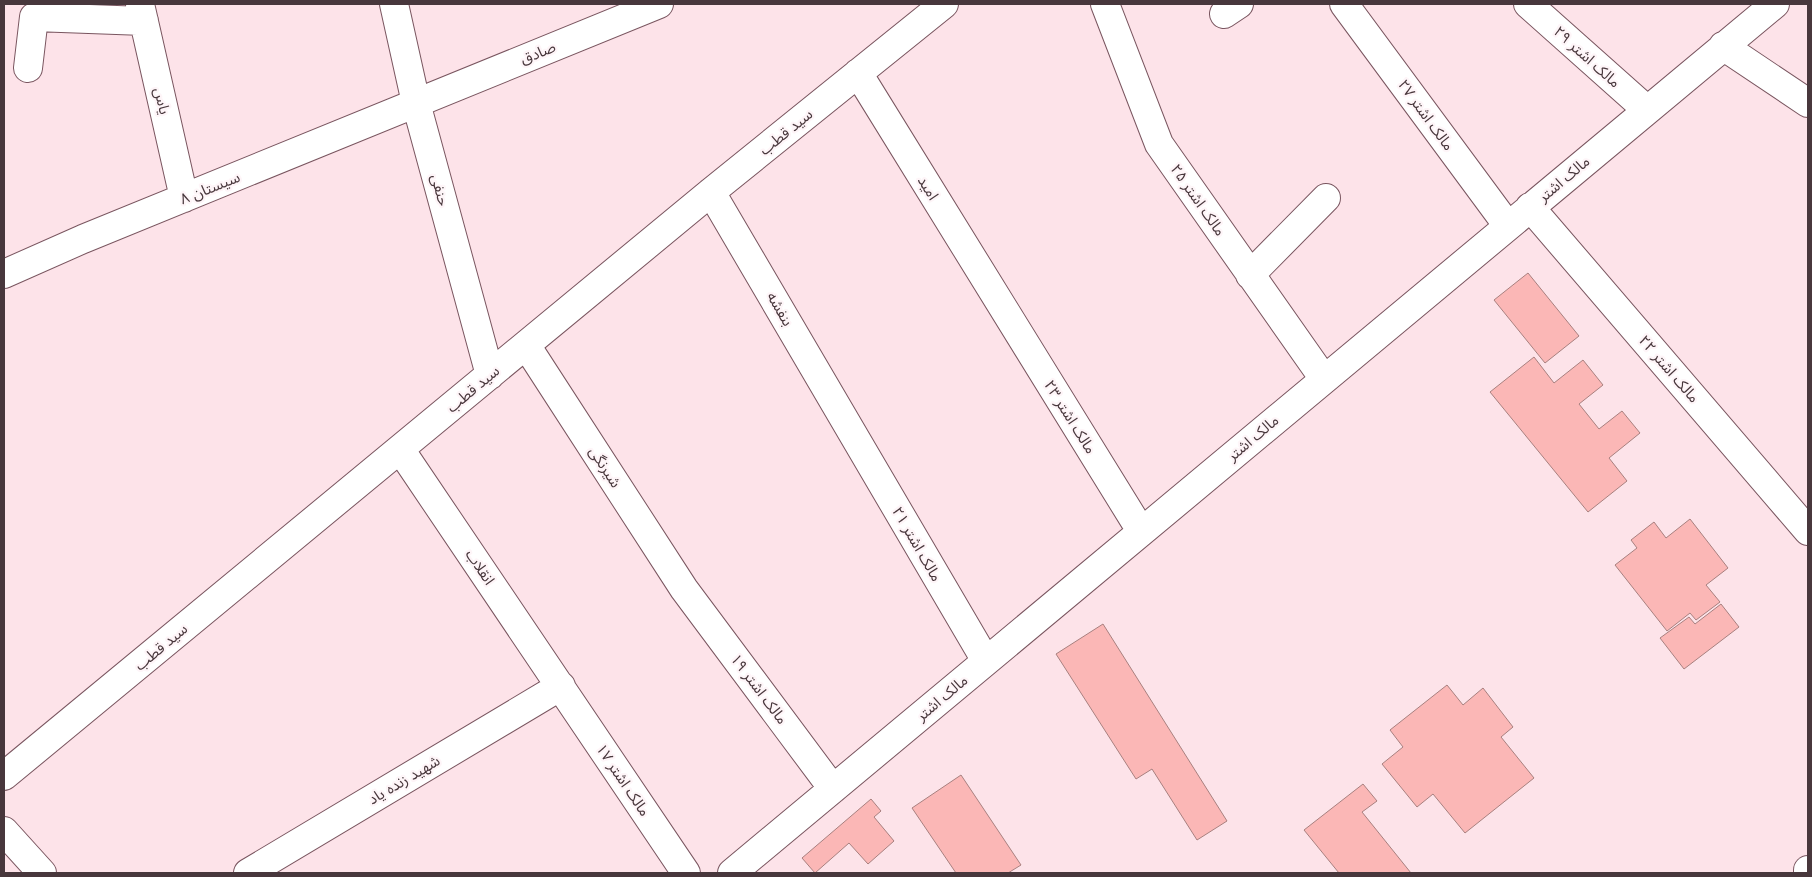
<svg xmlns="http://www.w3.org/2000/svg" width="1812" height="877" font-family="Inter,'Noto Sans Arabic',sans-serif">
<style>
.building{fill:#fbb7b6;stroke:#a8807f}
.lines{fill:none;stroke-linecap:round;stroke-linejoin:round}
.minor-casing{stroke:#79555f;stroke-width:30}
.major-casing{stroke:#79555f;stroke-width:30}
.minor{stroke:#fff;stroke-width:28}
.major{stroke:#fff;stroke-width:28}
.labels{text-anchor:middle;stroke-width:4.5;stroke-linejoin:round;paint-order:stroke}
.street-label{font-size:15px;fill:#48373c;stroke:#fef5f8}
</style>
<rect width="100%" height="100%" fill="#fde3e9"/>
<path class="building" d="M1528,273L1579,336L1545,363L1494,300Z
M1534,357L1554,383L1583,360L1603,385L1579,404L1599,429L1622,411L1640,433L1609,458L1627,481L1588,512L1490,392Z
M1690,519L1728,568L1706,585L1720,602L1696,620L1690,613L1667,631L1615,565L1637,548L1631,540L1654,522L1666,538Z
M1721,604L1739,627L1684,669L1660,638L1689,617L1695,624Z
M1103,624L1227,821L1197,840L1152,769L1136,779L1056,654Z
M1447,685L1463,705L1483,688L1513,727L1501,737L1534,778L1465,833L1433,794L1417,807L1382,764L1403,747L1390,730Z
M961,775L1021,865L1008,873H956L912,808Z
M1363,784L1377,801L1362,812L1411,873H1339L1304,830Z
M871,799L881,811L874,817L894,841L868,864L849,843L815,873L802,858Z"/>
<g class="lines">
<g class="minor-casing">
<path id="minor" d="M140,4L184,198
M394,4L416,103L490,375
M1105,4L1159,144L1324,379
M1344,4L1508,226
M1528,4L1647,110
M1224,14L1239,4
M1723,46L1808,103
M28,68L34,17L144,21
M858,73L1141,531
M711,192L986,661
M1530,207L1808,531
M4,274L83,239L659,4
M1250,275L1326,198
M526,345L684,589L833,789
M400,449L686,873
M4,776L711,192L944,4
M4,831L42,873
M248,873L561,686
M732,873L1775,4"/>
</g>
<g class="major-casing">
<path id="major" d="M1808,873V870"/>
</g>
<use href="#minor" class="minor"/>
<use href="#major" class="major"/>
</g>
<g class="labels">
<g class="street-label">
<text transform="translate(538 53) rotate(-22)" y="5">صادق</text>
<text transform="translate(1587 57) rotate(42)" y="5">مالک اشتر ۲۹</text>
<text transform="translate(162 101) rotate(77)" y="5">یاس</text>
<text transform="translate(1426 115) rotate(54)" y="5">مالک اشتر ۲۷</text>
<text transform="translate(786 132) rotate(-39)" y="5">سید قطب</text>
<text transform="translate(1564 179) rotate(-40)" y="5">مالک اشتر</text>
<text transform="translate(210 188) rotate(-22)" y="5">سیستان ۸</text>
<text transform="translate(928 188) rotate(58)" y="5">امید</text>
<text transform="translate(440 190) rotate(75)" y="5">حنفی</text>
<text transform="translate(1198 200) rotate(55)" y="5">مالک اشتر ۲۵</text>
<text transform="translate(780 309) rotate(60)" y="5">بنفشه</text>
<text transform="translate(1669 369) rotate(49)" y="5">مالک اشتر ۲۲</text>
<text transform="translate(473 389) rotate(-40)" y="5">سید قطب</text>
<text transform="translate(1070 417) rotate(58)" y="5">مالک اشتر ۲۳</text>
<text transform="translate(1253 438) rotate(-40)" y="5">مالک اشتر</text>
<text transform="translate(605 467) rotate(57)" y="5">شیرنگی</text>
<text transform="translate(917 544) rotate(60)" y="5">مالک اشتر ۲۱</text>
<text transform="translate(480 567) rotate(56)" y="5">انقلاب</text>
<text transform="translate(161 647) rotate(-40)" y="5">سید قطب</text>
<text transform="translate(759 689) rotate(53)" y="5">مالک اشتر ۱۹</text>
<text transform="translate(942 698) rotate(-40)" y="5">مالک اشتر</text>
<text transform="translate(404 780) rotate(-31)" y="5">شهید زنده یاد</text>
<text transform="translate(623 780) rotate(56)" y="5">مالک اشتر ۱۷</text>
</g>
</g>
<rect width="1812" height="877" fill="none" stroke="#48373c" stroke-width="10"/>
</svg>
